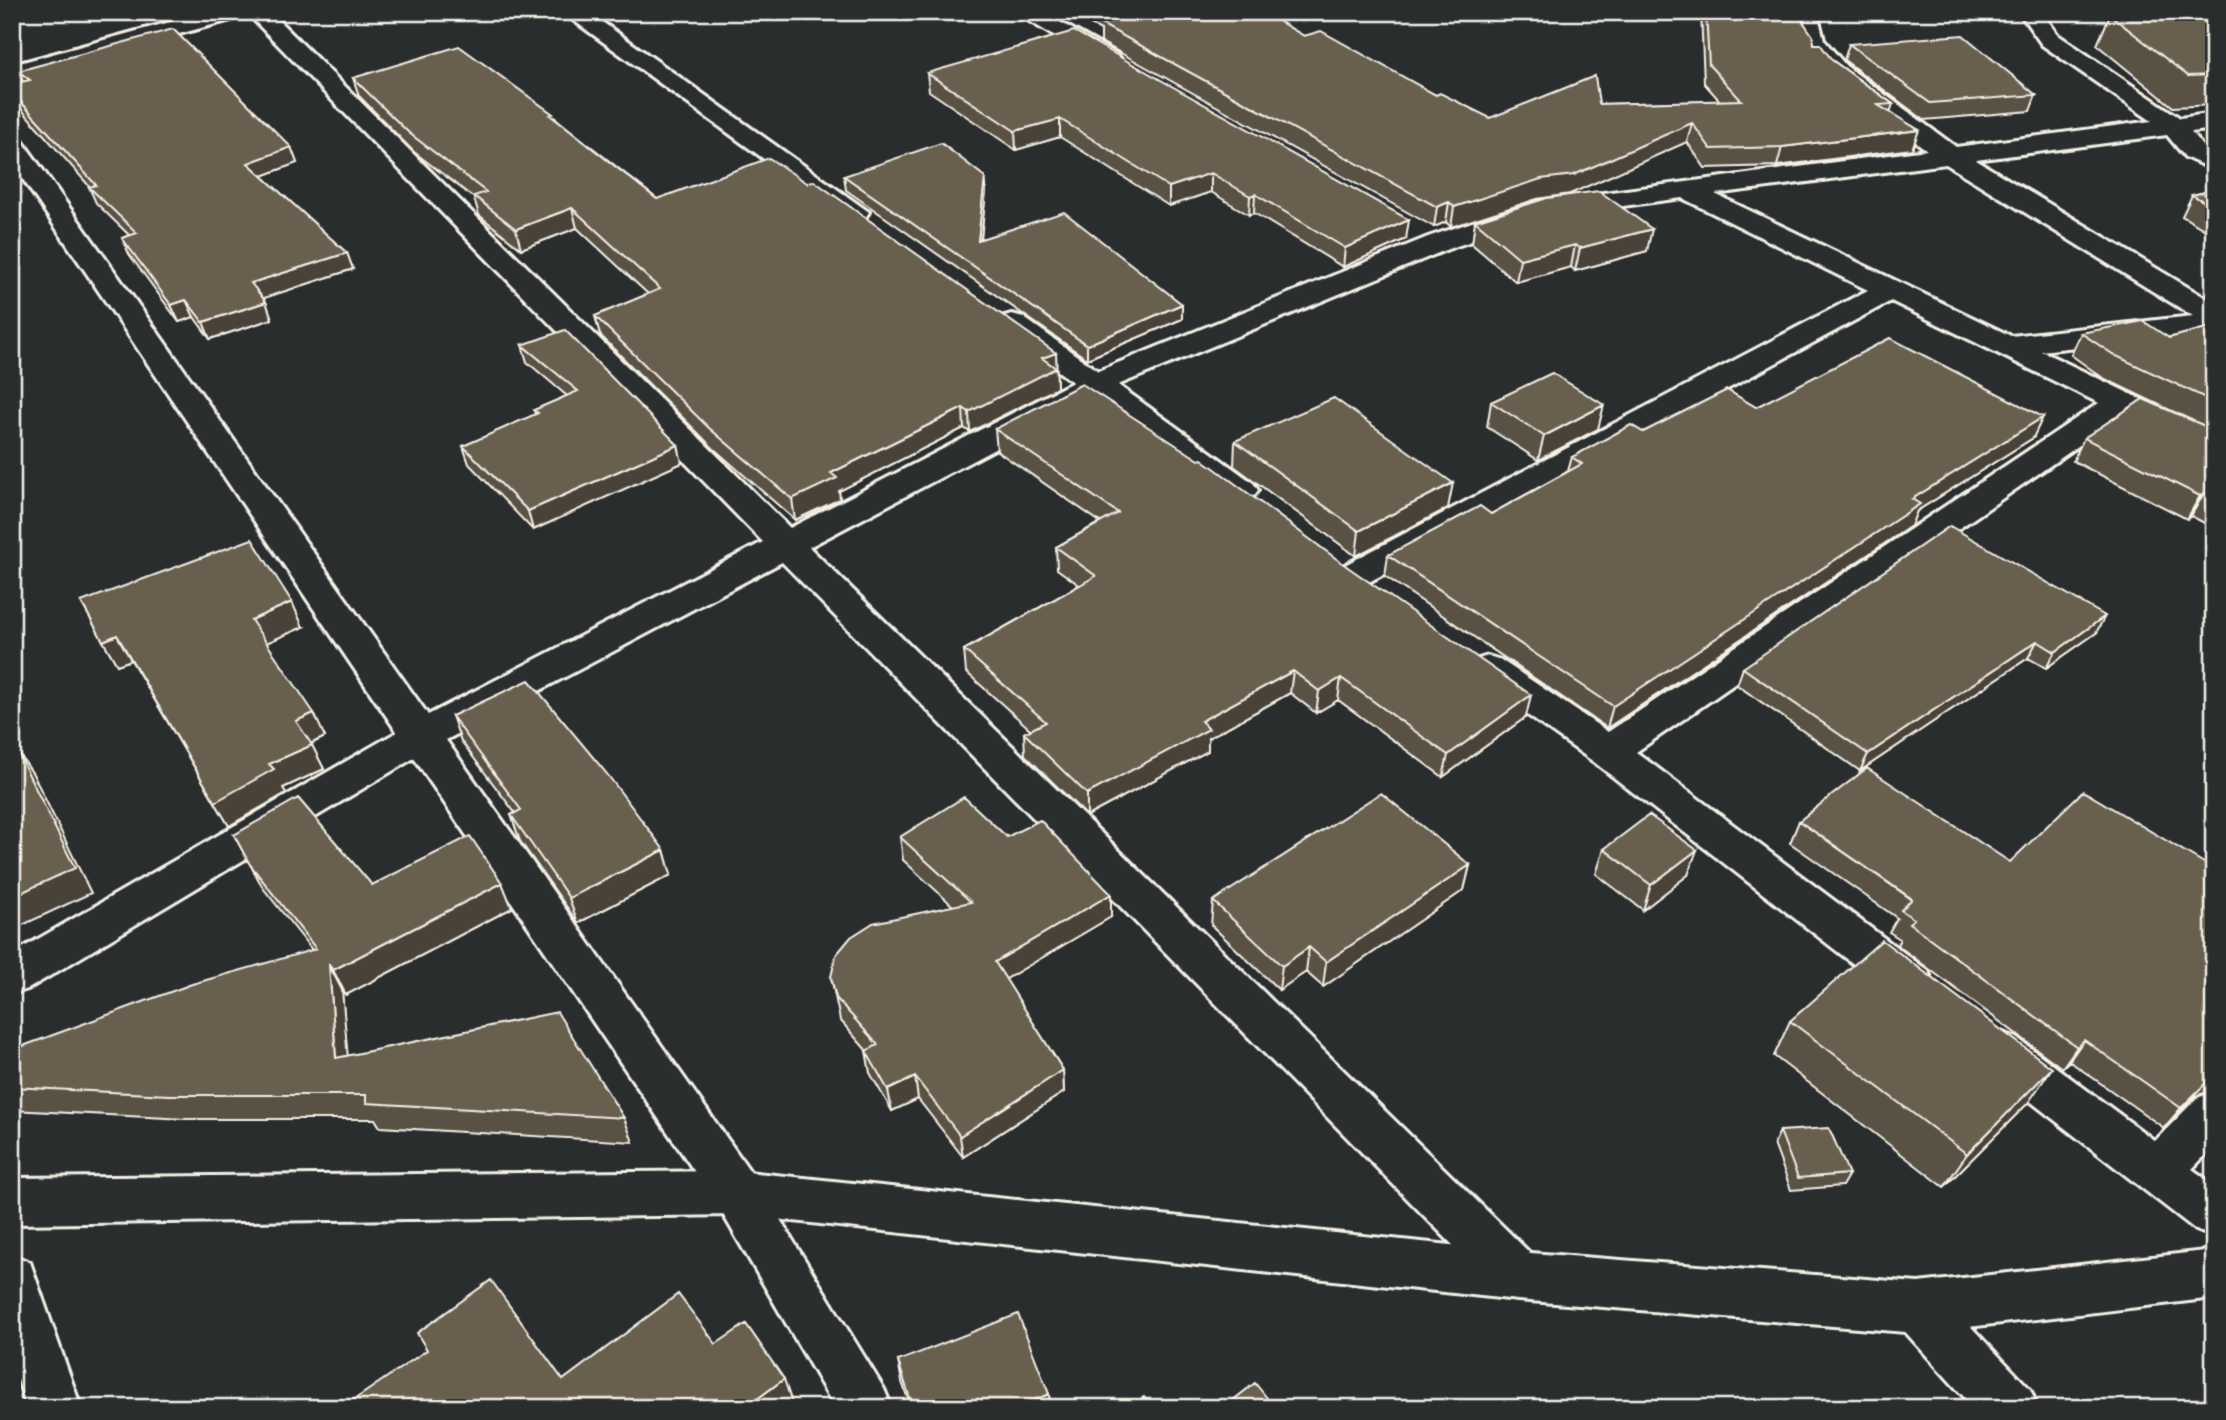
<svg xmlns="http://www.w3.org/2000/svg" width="2226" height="1420" font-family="Sriracha,sans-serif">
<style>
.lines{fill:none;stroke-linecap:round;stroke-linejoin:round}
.minor-casing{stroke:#f4f1e8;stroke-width:6}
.tertiary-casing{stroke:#f4f1e8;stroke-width:6}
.minor{fill:#2a2d2e;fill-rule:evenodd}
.tertiary{fill:#2a2d2e;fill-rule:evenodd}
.wall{fill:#5a5145;stroke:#f4f1e8;stroke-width:2}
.shaded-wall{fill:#4a4238;stroke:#f4f1e8;stroke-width:2}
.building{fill:#695e50;stroke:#f4f1e8;stroke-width:2}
</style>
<rect width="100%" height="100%" fill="#2a2d2e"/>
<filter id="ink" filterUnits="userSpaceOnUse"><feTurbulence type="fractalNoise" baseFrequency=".0143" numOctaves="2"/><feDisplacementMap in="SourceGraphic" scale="14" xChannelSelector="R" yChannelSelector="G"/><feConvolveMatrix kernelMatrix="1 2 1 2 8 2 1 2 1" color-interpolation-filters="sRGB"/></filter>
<g filter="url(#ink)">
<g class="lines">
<g class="minor-casing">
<path id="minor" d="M207,12H245L242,17L12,79V65Z
M246,12H270L790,528L1073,382L1001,329L997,323L1001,317L1012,314L1023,317L1098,371L1428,237L1528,203L1927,150L1828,76L1801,41L1795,12H1817L1824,40L1846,66L1956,147L2152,121L2042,45L2019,12H2042L2058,35L2180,118L2214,113V129L2191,132L2203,147L2214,152V170L2185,157L2167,135L1976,160L2214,303V331L2041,351L2214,434V457L2123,415L1636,752L1928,971L1934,984L1928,997L1912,1002L1896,997L1594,762L1475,678L1469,669L1475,660L1488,656L1501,660L1608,732L2099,403L1891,301L1367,583L1354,587L1341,583L1336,575L1341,567L1868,290L1682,198L1542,217L1448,249L1118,385L1253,483L1258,490L1253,497L1241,500L1229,497L1093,397L809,547L1536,1259L1544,1276L1536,1293L1518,1300L1500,1293L782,562L446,740L754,1177L884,1389L892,1408H835L720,1209L414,758L28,989L12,994V954L397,732L12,163V136L21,139L428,715L763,542ZM1946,164L2193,316L2011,336L1715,194Z
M562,12H588L869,212L865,218H845Z
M1014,12H1042L1117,54L1121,59L1117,64H1101Z
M2001,1032L2017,1038L2155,1141L2197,1098L2214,1092V1146L2192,1169L2214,1185V1237L2196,1230L1985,1066L1978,1052L1985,1038Z
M12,1255L30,1262L81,1408H27L12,1361Z
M1918,1283L1936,1290L2030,1389L2038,1408H1974L1900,1326L1892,1308L1900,1290Z"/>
</g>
<g class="tertiary-casing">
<path id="tertiary" d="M737,1171L1518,1252L1918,1283L2214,1250V1298L1918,1333L1518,1300L737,1215L12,1224V1178Z"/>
</g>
<use href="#minor" class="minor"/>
<use href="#tertiary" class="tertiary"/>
</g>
<path class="wall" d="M1064,12H1263L1304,36L1436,95L1490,118L1599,104L1720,101L1704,83L1701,12H1801L1804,23L1814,44L1832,60L1893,104L1890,113L1919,130L1912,149L1777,166L1705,168L1687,142L1537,199L1451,227L1446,222L1434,227L1101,42V30Z
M2214,12V105L2173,107L2097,45L2110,15Z
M1849,44L2036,95L2030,111L1924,120L1844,60Z
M18,71L291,147L297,163L262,176L347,253L353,269L263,298L266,302L272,319L210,339L194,317L179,322L129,254L122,238L129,235L96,203L89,187H90L14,101L12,98V84L23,82Z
M927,73L1406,239L1343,267L1254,213L1249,215L1211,192L1169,206L1060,137L1016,150L929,91Z
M353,78L554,117L657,199L1056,353L1057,388L970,432L964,428L839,491L840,499L795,520L713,448L600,335L595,316L648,294L577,228L521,249L479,215L474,198L414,152L359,96Z
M844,176L985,177L986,191L981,239L1182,304V319L1087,359L846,190Z
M2214,190V235L2182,216L2192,195Z
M1475,221L1647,251L1575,271L1571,267L1516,282L1472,244Z
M2214,326V528L2191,516L2187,519L2073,461L2084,438L2199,424L2103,378L2071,355L2081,333L2169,338Z
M522,345L682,463L533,530L469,464L463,446L535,415L534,410L567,396L527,362Z
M1491,402L1598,429L1538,460L1487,427Z
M1756,407L2033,438L1917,511L1911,526L1607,728L1385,576L1388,555L1491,514L1568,471L1572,457L1643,432Z
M995,429L1526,717L1443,777L1338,700L1316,713L1290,693L1208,738V751L1087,816L1025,755L1024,733L1031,730L966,672L964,650L1079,585L1057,569L1056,547L1100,522L997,451Z
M1235,441L1448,508L1356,556L1234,466Z
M81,602L303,627L266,643L325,737L311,744L324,769L283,788L286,793L229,826L131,660L117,665Z
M2096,633L2046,668L2028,658L1860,771L1737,685L1743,668Z
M452,716L664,850L671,875L578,923L520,841L511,815L515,813L461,741Z
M1799,821L2195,1096L2164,1128L2069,1061L2062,1068L1897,945L1900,939L1889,932L1897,918L1790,843Z
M234,835L372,885L502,883L512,908L346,995L342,990L347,1056L624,1118L633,1142L380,1127L375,1119H186L12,1110V1050L312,950L263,888Z
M900,837H1007L1111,917L1005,979L1063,1070L1064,1092L963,1157L918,1099L892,1111L870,1073L866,1051H867L840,1020L831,977L953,906L903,860Z
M1604,849L1688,875L1643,910L1596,874Z
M1470,865L1464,890L1323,987L1306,972L1279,990L1211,925L1213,901Z
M1790,1021L2028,1103L1944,1187L1774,1056Z
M1780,1131L1849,1174L1842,1186L1791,1190L1774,1144Z
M898,1361L1049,1394L1050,1408H911L902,1382Z"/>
<path class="shaded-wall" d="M1060,119V137L1016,150L1015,131Z
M1692,123L1687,142L1570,194L1537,199L1451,227L1454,207Z
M1919,130L1912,149L1777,166L1782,147Z
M291,147L297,163L254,179L248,163Z
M1211,173V192L1169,206V187Z
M985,177L986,191L979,255L978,240Z
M1255,194L1254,213L1249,215L1250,196Z
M1449,202L1446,222L1434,227L1437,207Z
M572,208L577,228L521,249L516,229Z
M1409,220L1406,239L1343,267L1345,248Z
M1652,229L1647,251L1575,271L1580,248Z
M1575,245L1571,267L1516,282L1520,259Z
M347,253L353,269L258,300L251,283Z
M186,300L194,317L179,322L171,305Z
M266,302L272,319L210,339L203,322Z
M1182,304V319L1087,359V345Z
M1056,353L1057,388L970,432L969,412L1042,358Z
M1604,405L1598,429L1538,460L1544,436Z
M963,408L964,428L839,491L840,499L795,520L792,499L831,473Z
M2043,417L2033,438L1917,511L1911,526L1607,728L1613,706L1912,499Z
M678,445L682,463L533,530L528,511Z
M1453,483L1448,508L1356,556L1359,531Z
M2204,493L2191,516L2187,519L2200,496Z
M292,602L303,627L262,645L251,620Z
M2105,616L2096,633L2046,668L2055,652Z
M117,635L131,660L117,665L103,641Z
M2037,641L2028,658L1860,771L1868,754Z
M1293,671L1290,693L1208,738V751L1087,816V794L1201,721Z
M1341,678L1338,700L1316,713L1319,691Z
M1531,695L1526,717L1443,777L1448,755Z
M314,713L325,737L308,745L296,721Z
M312,745L324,769L283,788L286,793L229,826L215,802L269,764Z
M16,749L33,774L91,893L12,930Z
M664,850L671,875L578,923L569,898Z
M1697,850L1688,875L1643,910L1651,885Z
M1470,865L1464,890L1323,987L1326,962Z
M502,883L512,908L346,995L333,970Z
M1111,894V917L996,985L995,962Z
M1309,947L1306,972L1279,990L1282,966Z
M329,965L342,990L350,1082L336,1058Z
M2084,1040L2069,1061L2062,1068L2077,1047Z
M2052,1068L2028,1103L1944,1187L1967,1154Z
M1063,1070L1064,1092L963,1157L960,1136Z
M2212,1075H2214V1090L2195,1096L2164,1128L2181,1108Z
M915,1077L918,1099L892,1111L888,1090Z
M784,1379L792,1403L785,1408H745Z
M1049,1394L1050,1408H1016Z"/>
<path class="building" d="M1102,12H1263L1304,36L1321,31L1436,95L1440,93L1490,118L1595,76L1599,104L1741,100L1709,65L1706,12H1801L1804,23L1813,36L1814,44H1820L1832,60L1893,104L1878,105L1919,130L1782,147L1711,149L1692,123L1574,175L1541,179L1454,207L1449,202L1437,207L1101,24L1116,19Z
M2160,12H2214V75L2188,76L2110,15Z
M173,29L291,147L248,163L347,253L251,283L266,302L203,322L186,300L171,305L122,238L137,233L89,187L96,185L12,92V84L30,80L18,71Z
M1074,31L1409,220L1345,248L1255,194L1250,196L1211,173L1169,187L1060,119L1015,131L927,73Z
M1963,35L2036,95L1930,103L1849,44Z
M459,46L553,114L550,115L657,199L769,158L807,183L814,181L1056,353L1042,358L1056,368L969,412L963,408L831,473L837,478L792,499L709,428L595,316L660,289L572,208L516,229L474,196L486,192L409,133L353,78Z
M941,143L985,177L978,240L1064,212L1182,304L1087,345L844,176Z
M2214,190V207L2192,195Z
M1599,191L1652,229L1580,248L1575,245L1520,259L1475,221L1547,198Z
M2143,321L2169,338L2214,326V402L2114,355L2081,333Z
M565,330L678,445L528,511L463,446L538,413L534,410L578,391L522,345Z
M1890,338L2043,417L1912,499L1920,504L1613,706L1388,555L1480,506L1491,514L1582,464L1572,457L1631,425L1643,432L1727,390L1756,407Z
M1552,373L1604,405L1544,436L1491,402Z
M1082,384L1199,460L1202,459L1342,563L1531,695L1448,755L1341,678L1319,691L1293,671L1201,721L1209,729L1087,794L1024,733L1046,722L964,650L1096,576L1056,547L1118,513L995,429Z
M1334,398L1453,483L1359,531L1235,441Z
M2143,399L2214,430V498L2204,493L2200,496L2084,438Z
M1950,526L2105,616L2055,652L2037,641L1868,754L1743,668Z
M252,539L292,602L251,620L314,713L296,721L312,745L269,764L274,769L215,802L117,635L103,641L81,602Z
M529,680L607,774L664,850L569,898L511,815L521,810L452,716Z
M16,749L75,868L12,897V751Z
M1867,768L2010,862L2083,791L2214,869V1075L2181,1108L2084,1040L2077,1047L1909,923L1914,919L1901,910L1912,899L1799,821Z
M1381,793L1470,865L1326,962L1309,947L1282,966L1213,901Z
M964,797L1007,837L1040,820L1111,894L995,962L1063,1070L960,1136L915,1077L888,1090L866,1051L878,1045L836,998L831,977L836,955L851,937L873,923L971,902L900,837Z
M298,798L372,885L470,836L502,883L333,970L329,965L336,1058L557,1012L624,1118L366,1103V1095H169L12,1087V1050L192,984L316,949L249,863L234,835Z
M1649,815L1697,850L1651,885L1604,849Z
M1882,940L2052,1068L1967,1154L1790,1021Z
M1829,1128L1849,1174L1798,1178L1780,1131Z
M491,1280L563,1380L678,1294L716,1344L746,1324L784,1379L745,1408H342L427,1350L417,1333Z
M1018,1314L1049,1394L1016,1408H913L898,1361Z
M1255,1383L1275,1408H1223Z
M1144,1397L1152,1408H1130Z"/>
</g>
<rect width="2226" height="1420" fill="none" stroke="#2a2d2e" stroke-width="42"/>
<rect x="21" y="21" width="2184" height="1378" fill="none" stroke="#f4f1e8" stroke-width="2.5" filter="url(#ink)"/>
</svg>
